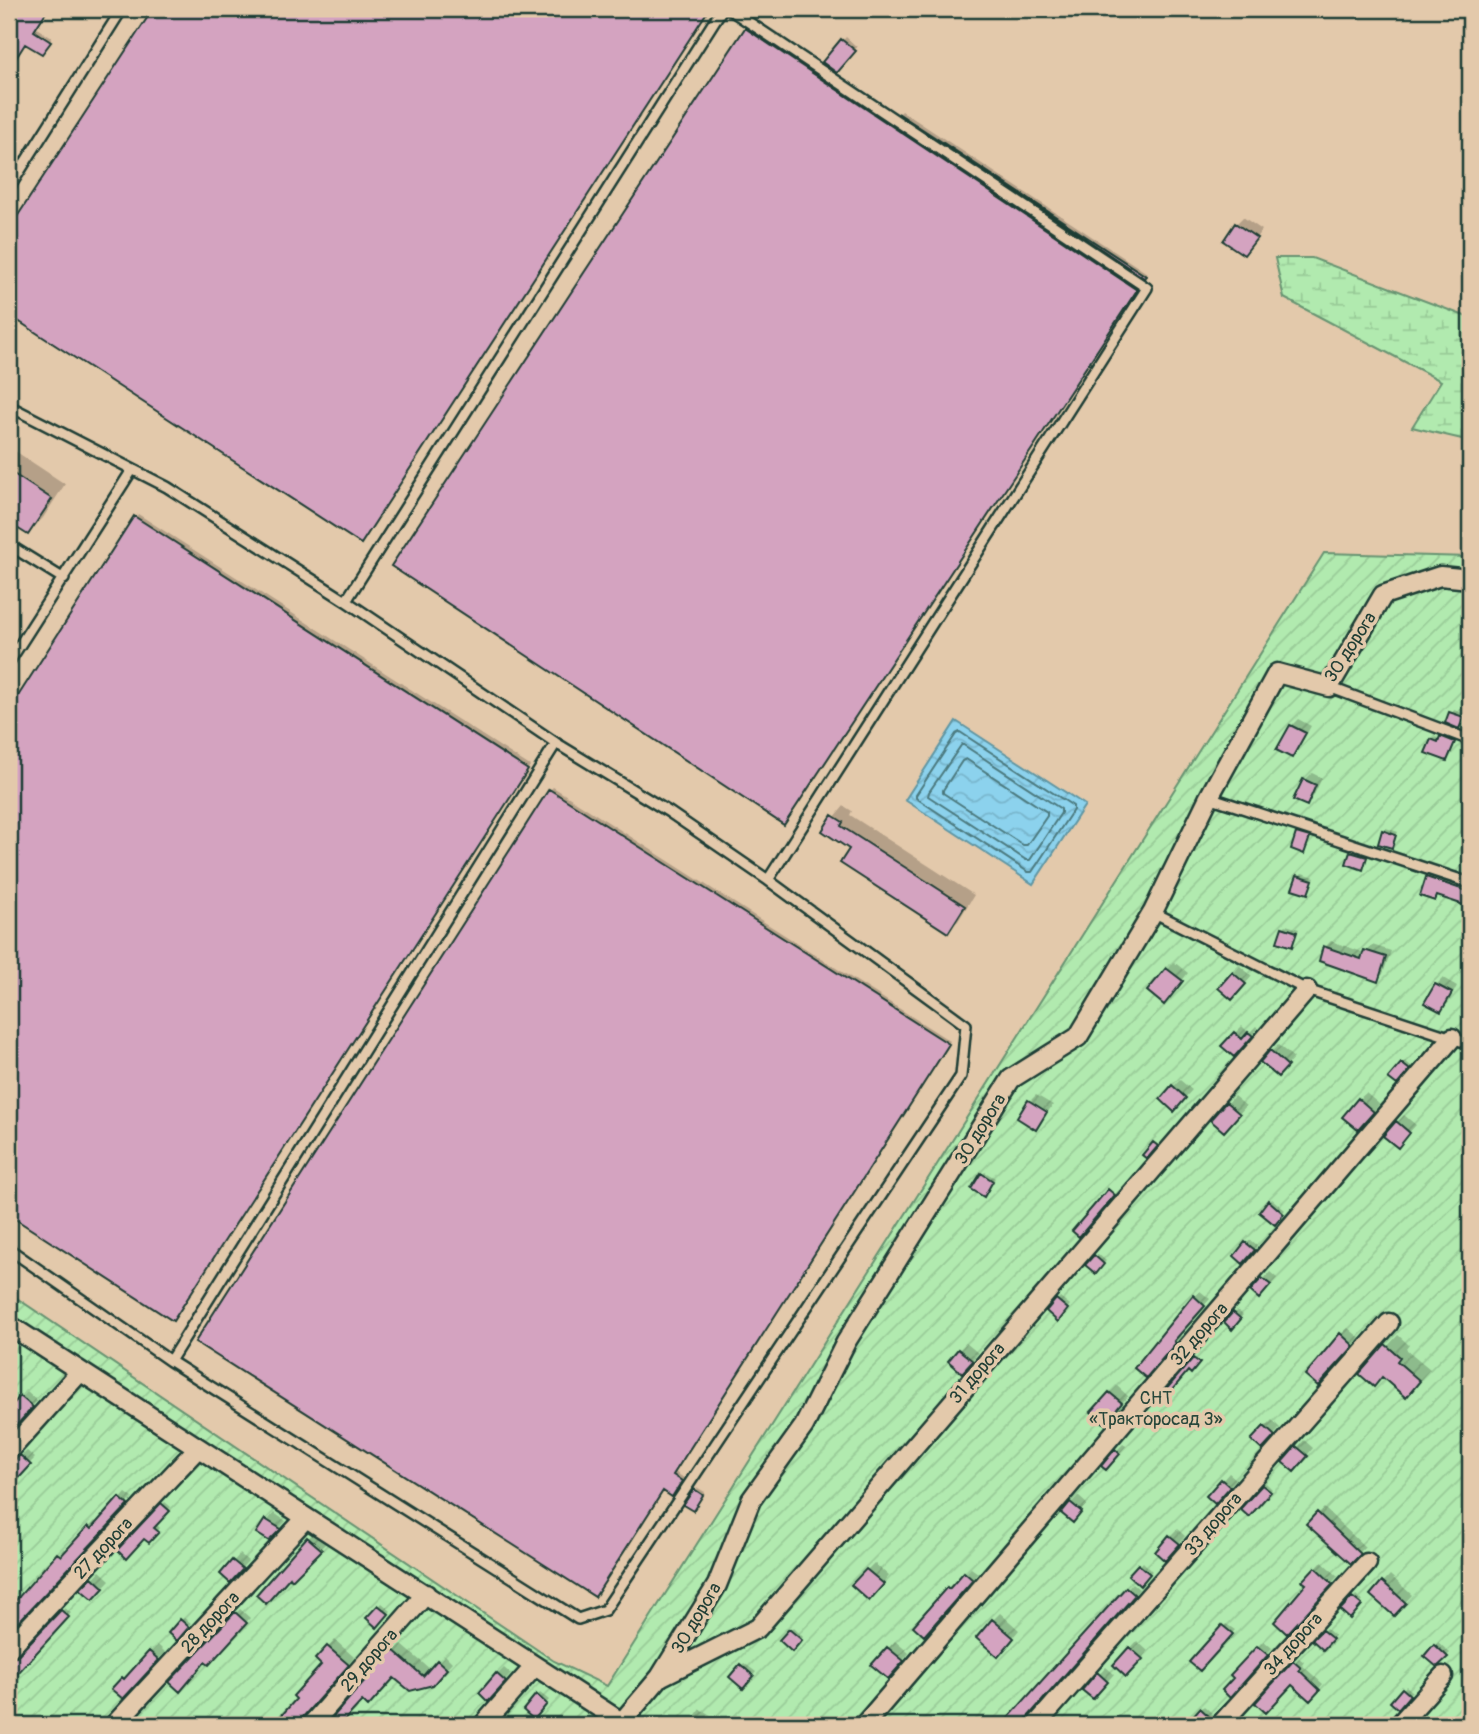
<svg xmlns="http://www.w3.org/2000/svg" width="1479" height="1734" font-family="Pangolin,sans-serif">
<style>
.wetland{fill:url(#wetland-marsh);stroke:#689472;stroke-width:2}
.garden{fill:url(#garden-furrows);stroke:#689472;stroke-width:2}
.water{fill:url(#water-waves);stroke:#6096a3;stroke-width:2}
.shadow{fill:#0003}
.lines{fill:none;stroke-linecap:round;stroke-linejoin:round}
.shore{stroke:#4b797e;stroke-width:2}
.building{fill:#d4a3c0;stroke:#1f3d34;stroke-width:2}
.lane-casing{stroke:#1f3d34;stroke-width:14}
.street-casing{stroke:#1f3d34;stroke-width:23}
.lane{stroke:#e3c9ab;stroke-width:9}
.street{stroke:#e3c9ab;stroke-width:18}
.labels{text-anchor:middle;stroke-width:7;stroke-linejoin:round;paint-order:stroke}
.street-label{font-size:18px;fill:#1f3d34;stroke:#e3c9ab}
.park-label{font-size:18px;fill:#26463a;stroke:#e3c9ab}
</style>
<defs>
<pattern id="wetland-marsh" width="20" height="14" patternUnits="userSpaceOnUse" patternTransform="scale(1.75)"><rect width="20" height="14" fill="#b1eaaf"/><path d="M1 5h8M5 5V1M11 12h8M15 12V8" fill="none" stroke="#98ca97"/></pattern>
<pattern id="garden-furrows" width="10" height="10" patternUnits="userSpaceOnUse" patternTransform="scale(1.75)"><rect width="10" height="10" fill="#b1eaaf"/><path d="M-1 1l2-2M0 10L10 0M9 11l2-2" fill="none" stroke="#98ca97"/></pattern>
<pattern id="water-waves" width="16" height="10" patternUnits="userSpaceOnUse" patternTransform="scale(1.75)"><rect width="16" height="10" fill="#8cd2ed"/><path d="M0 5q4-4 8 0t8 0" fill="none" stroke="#78b5cc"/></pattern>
</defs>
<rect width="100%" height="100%" fill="#e3c9ab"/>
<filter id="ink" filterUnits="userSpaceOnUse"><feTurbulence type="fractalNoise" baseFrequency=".0143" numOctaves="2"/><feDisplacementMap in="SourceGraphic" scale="14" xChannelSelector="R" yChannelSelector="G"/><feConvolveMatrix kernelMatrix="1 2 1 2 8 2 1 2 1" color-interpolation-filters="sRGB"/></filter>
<g filter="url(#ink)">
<path class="wetland" d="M1275,258H1312L1470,318V441L1412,427L1441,381L1284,298Z"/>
<path class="garden" d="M1324,553L1470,557V1725H9V1293L554,1661L607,1686Z"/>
<path class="water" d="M956,721L1085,805L1033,884L905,800Z"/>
<path class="shadow" d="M9,9H47L35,27L52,38L45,49L26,42L9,68Z
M155,9H709L360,542L9,313V233Z
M749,26L1138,286L787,820L746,29Z
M846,37L857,47L837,71L824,62Z
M902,111L1147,273L1144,276L900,113Z
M1243,217L1262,230L1244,253L1236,224Z
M9,447L65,484L43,518L28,533L9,521Z
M138,514L530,766L173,1319L9,1213V713Z
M1454,710L1465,714L1459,727L1447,722Z
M1298,719L1311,726L1298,749L1292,756L1279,749L1291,726Z
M1445,734L1456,739L1447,759L1432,740L1435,737L1441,739Z
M1312,773L1322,778L1313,797L1306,804L1305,780Z
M553,787L950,1041L675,1472L684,1478L674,1492L550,790Z
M844,806L852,811L850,815L974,895L958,921L947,931L851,848L824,830Z
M1386,828L1398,832L1391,846L1383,831Z
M1300,831L1311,835L1304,852L1297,834Z
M1355,850L1369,855L1362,868L1352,853Z
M1433,872L1470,885V905L1439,895L1435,899L1427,877Z
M1302,873L1315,877L1308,892L1299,876Z
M1286,925L1299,929L1291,945L1283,928Z
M1331,941L1365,953L1372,945L1391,951L1383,974L1377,980L1325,947Z
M1174,962L1188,973L1170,996L1150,991Z
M1240,966L1252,976L1239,991L1221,988Z
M1443,978L1457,986L1448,1003L1441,1010L1436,985Z
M1242,1026L1249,1033L1256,1026L1258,1028L1241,1048L1235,1033Z
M1278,1045L1294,1058L1285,1068L1271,1052Z
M1405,1061L1411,1066L1397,1083L1391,1078Z
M1180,1080L1192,1090L1181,1102L1173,1087Z
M1366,1093L1379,1104L1365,1121L1359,1099Z
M1036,1095L1053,1105L1036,1127L1029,1102Z
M1234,1096L1246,1106L1231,1123L1213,1120Z
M1404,1115L1416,1125L1404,1138L1386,1135Z
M985,1172L995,1178L986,1192L982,1175Z
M1272,1199L1285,1210L1274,1222L1261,1211Z
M1250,1240L1257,1246L1243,1262L1236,1256Z
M1098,1254L1106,1261L1096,1272L1088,1265Z
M1270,1272L1277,1278L1266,1290L1253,1291Z
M1200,1291L1210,1299L1178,1334L1181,1336L1152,1369L1194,1297Z
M1060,1297L1070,1305L1058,1319L1048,1311Z
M1237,1310L1243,1315L1232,1327L1226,1322Z
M1348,1328L1360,1338L1325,1377L1341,1334Z
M1398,1335L1409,1345L1406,1349L1430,1369L1417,1384L1383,1375L1362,1374Z
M966,1343L978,1353L969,1364L951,1360Z
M1117,1386L1128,1396L1112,1415L1110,1393Z
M27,1392L37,1401L9,1432V1411Z
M1272,1420L1280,1428L1269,1441L1265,1427Z
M1304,1440L1313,1448L1301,1463L1285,1462Z
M1123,1444L1126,1446L1113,1461L1116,1451Z
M27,1451L35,1458L9,1485V1455L20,1457Z
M1229,1473L1236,1479L1222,1495L1209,1496Z
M1266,1483L1272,1489L1249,1514L1243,1509Z
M698,1488L705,1492L696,1506L695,1490Z
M126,1493L133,1498L9,1629V1607L14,1601L16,1603L64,1548L67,1551L95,1521L98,1524Z
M1078,1496L1087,1504L1079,1513L1063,1512Z
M165,1502L171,1507L156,1524L160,1528L149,1541L144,1537L120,1550Z
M1324,1508L1365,1547L1351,1562L1308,1524Z
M274,1513L286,1521L269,1539L258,1532Z
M1177,1529L1185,1536L1172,1552L1170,1536Z
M314,1533L326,1543L292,1577L290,1575L308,1538Z
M240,1554L248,1561L230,1581L222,1574Z
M1143,1562L1152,1571L1140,1583L1131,1575Z
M1322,1562L1338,1576L1293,1626L1308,1584L1304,1581Z
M874,1563L889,1576L876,1592L867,1570Z
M971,1568L978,1573L930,1628L948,1588L954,1582L956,1584Z
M100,1571L110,1580L93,1598L83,1589Z
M1390,1575L1412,1595L1394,1614L1372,1594Z
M1132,1583L1139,1589L1032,1710L1024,1725H1005Z
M1356,1595L1363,1601L1350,1616L1342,1610Z
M382,1603L391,1611L377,1626L369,1618Z
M65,1608L71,1613L16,1672L20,1676L9,1688V1667Z
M240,1609L250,1618L209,1663L206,1660L172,1682Z
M1000,1613L1019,1630L1004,1648L993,1620Z
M184,1618L191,1623L176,1638L170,1633Z
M1226,1624L1235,1630L1200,1669L1192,1661Z
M793,1627L803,1637L792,1649L781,1640Z
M1326,1628L1335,1636L1323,1648L1315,1640Z
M335,1640L354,1657L308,1709L306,1721L311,1725H276L299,1699L323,1664L317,1659Z
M895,1641L909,1653L895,1670L874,1665Z
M1137,1641L1148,1651L1133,1668L1115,1665Z
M1264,1641L1272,1648L1235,1689L1236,1678L1233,1675Z
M1438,1642L1450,1653L1437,1665L1426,1655Z
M401,1644L431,1670L445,1655L452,1662L432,1684L395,1676L362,1699L337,1725H328Z
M158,1645L165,1652L123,1696L114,1689L130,1672L132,1673Z
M1299,1658L1304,1662L1302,1665L1323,1684L1310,1699L1292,1683L1257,1703Z
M744,1663L756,1672L743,1687L732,1677Z
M1106,1667L1114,1674L1100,1690H1085Z
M504,1668L511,1674L495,1692L497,1675Z
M1406,1686L1412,1691L1398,1707L1392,1702Z
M540,1693L549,1700L534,1717L525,1710Z
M1204,1706L1213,1714L1206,1725H1201L1193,1718Z
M700,1709L718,1719L715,1725H689Z
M466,1716L477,1725H457Z
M836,1719L843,1725H830Z"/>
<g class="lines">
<path class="shore" d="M960,732L1073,806V810L1032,872H1028L916,798V795L956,734Z
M962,744L1061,809V813L1030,860H1026L928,796L929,792Z
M966,759L1047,812V816L1027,845H1023L943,793V790L962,761Z"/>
</g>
<path class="building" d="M9,9H48L34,31L51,42L42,54L25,44L9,69Z
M153,9H709L361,544L9,315V229Z
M745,28L1137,290L784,825L391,566Z
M841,39L856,51L837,73L822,62Z
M898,113L1146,276L1144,278Z
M1235,223L1257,238L1244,255L1223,241Z
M9,471L52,499L28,535L9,523Z
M134,516L528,770L173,1321L9,1215V710Z
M1449,712L1464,717L1459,729L1445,723Z
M1290,725L1306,733L1292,758L1276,750Z
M1440,736L1455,742L1447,761L1425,753L1431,739L1438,742Z
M1303,779L1316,785L1307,806L1293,800Z
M549,789L949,1044L673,1475L682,1481L672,1497L663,1491L595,1597L195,1342Z
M832,815L843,822L841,826L965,906L948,933L840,863L849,849L822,831Z
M1382,830L1396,835L1392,848L1378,844Z
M1296,833L1310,837L1304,854L1291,849Z
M1350,852L1367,857L1363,870L1346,864Z
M1297,875L1313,880L1308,894L1292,889Z
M1426,877L1470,892V907L1437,896L1435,901L1420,896Z
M1282,927L1297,932L1292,947L1277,942Z
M1323,946L1361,959L1364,950L1386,957L1378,982L1319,961Z
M1166,968L1183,981L1164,1005L1147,991Z
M1232,972L1246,984L1232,1000L1218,988Z
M1435,984L1452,993L1441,1012L1424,1003Z
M1234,1032L1242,1039L1248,1032L1253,1036L1234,1057L1221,1046Z
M1270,1050L1288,1066L1278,1077L1260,1062Z
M1401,1063L1410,1070L1397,1085L1388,1078Z
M1172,1085L1186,1098L1174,1112L1160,1099Z
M1358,1098L1374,1112L1358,1130L1342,1117Z
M1028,1100L1047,1112L1036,1130L1017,1118Z
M1226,1102L1240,1114L1224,1132L1210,1120Z
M1396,1121L1410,1133L1398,1148L1383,1136Z
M1153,1142L1158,1146L1147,1159L1142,1155Z
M981,1173L993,1181L984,1197L971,1189Z
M1108,1189L1115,1195L1079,1237L1072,1231Z
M1268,1200L1284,1214L1275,1225L1259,1212Z
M1245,1242L1255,1250L1243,1264L1234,1256Z
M1094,1255L1104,1264L1096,1274L1085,1265Z
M1262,1278L1271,1285L1259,1299L1250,1291Z
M1193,1295L1205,1306L1174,1341L1176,1343L1146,1378L1134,1368Z
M1056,1299L1068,1309L1058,1322L1046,1311Z
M1233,1312L1241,1319L1232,1330L1224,1322Z
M1340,1333L1354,1346L1318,1386L1305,1375Z
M1385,1344L1400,1357L1397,1361L1420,1381L1406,1398L1382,1377L1374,1387L1359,1374Z
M958,1349L973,1361L962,1373L948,1361Z
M1193,1358L1200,1363L1191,1374L1188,1371L1162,1402L1158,1399Z
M1109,1392L1122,1403L1105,1424L1091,1412Z
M20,1396L33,1407L16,1426L9,1419V1409Z
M1264,1426L1275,1436L1262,1450L1251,1440Z
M1296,1446L1308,1456L1294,1472L1282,1462Z
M1115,1449L1120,1454L1106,1470L1101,1466Z
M20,1455L31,1465L19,1478L9,1469V1463Z
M1221,1479L1230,1487L1215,1504L1206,1496Z
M1262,1485L1271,1492L1249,1517L1240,1509Z
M694,1489L703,1495L693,1511L683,1505Z
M119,1497L128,1505L9,1632V1608L57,1553L61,1556L88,1526L91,1529Z
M1070,1502L1082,1512L1073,1523L1061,1513Z
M161,1503L170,1511L154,1528L159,1532L149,1543L144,1539L126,1559L117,1550Z
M1317,1512L1361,1554L1351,1564L1306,1524Z
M265,1519L281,1529L269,1541L256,1533Z
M1169,1535L1180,1544L1165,1561L1155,1552Z
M307,1537L322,1550L292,1580L290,1577L266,1604L256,1595Z
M232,1560L243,1569L230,1583L220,1574Z
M1138,1564L1150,1574L1140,1586L1128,1575Z
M1315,1567L1333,1584L1287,1634L1274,1622L1306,1584L1302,1581Z
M866,1569L884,1584L869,1601L851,1585Z
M964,1572L973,1580L924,1636L913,1626L947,1587L949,1589Z
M92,1577L104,1588L93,1600L80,1589Z
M1382,1581L1406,1603L1394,1616L1370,1595Z
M1126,1587L1135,1595L1027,1718L1025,1725H1002Z
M1352,1597L1362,1605L1350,1619L1340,1610Z
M378,1605L389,1614L377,1628L366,1618Z
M61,1610L69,1617L9,1683V1659L17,1656Z
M235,1612L247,1623L209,1665L205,1662L180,1692L169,1682Z
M180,1619L189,1627L177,1641L168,1633Z
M992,1619L1014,1638L998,1657L976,1638Z
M1222,1625L1233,1634L1200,1671L1189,1662Z
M789,1629L802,1640L792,1652L779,1640Z
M1322,1630L1333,1639L1323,1650L1312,1640Z
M1434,1644L1448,1657L1437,1667L1424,1656Z
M327,1646L349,1665L302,1718L300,1725H273L296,1699L293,1696L321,1665L315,1659Z
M1257,1646L1268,1655L1230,1698L1222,1690L1233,1678L1230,1675Z
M887,1647L904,1661L888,1679L871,1665Z
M1129,1647L1143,1659L1126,1677L1113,1665Z
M392,1649L423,1676L437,1660L447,1669L433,1685L410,1691L394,1678L368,1707L362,1701L340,1725H326Z
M149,1651L159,1660L123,1699L111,1689L122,1677L124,1679Z
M1293,1661L1301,1668L1299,1670L1320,1690L1310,1701L1292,1685L1266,1713L1255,1703Z
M740,1664L754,1676L743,1689L729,1677Z
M1097,1672L1108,1682L1093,1699L1082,1690Z
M496,1673L506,1682L488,1702L479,1693Z
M1402,1688L1410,1695L1398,1709L1390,1702Z
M536,1694L547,1704L534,1720L523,1710Z
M1200,1708L1211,1718L1209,1725H1199L1191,1718Z"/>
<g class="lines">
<g class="lane-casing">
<path id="lane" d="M729,9L1147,288L768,880
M9,188L122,9
M9,406L167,487L346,601L556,743L669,812L768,880L966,1025L961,1076L605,1610L578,1619L170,1361L9,1249
M9,545L64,579
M346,601L722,9
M9,662L132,470
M1329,687L1470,740
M1209,797L1470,883
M1153,912L1307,990L1470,1044
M170,1361L556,743"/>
</g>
<g class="street-casing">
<path id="street" d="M9,1325L626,1725
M9,1451L80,1372
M9,1648L198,1448
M660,1677L717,1585L751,1500L804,1426L846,1342L1011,1079L1078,1037L1153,912L1209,797L1277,673L1329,687L1383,595L1440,576L1470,579
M621,1723L660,1677L758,1628L1307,990
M114,1725L306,1518
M311,1725L426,1594
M483,1725L534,1667
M864,1725L1452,1038
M1036,1725L1389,1323
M1220,1725L1367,1563
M1399,1725L1443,1676"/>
</g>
<use href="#lane" class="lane"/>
<use href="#street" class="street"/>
</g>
</g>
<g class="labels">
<g class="street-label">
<text transform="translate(1350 647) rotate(-57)" y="6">30 дорога</text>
<text transform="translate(980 1129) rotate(-58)" y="6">30 дорога</text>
<text transform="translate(1199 1334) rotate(-49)" y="6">32 дорога</text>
<text transform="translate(977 1373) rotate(-49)" y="6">31 дорога</text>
<text transform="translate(1213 1524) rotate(-49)" y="6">33 дорога</text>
<text transform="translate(103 1548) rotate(-47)" y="6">27 дорога</text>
<text transform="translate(696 1618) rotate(-59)" y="6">30 дорога</text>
<text transform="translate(210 1622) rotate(-47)" y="6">28 дорога</text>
<text transform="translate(1293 1644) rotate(-48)" y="6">34 дорога</text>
<text transform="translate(369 1660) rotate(-49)" y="6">29 дорога</text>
</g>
<g class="park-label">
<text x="1156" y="1404">СНТ<tspan x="1156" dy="21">«Тракторосад 3»</tspan></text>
</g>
</g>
<rect width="1479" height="1734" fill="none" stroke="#e3c9ab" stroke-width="35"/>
<rect x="18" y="18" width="1444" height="1699" fill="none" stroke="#1f3d34" stroke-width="2.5" filter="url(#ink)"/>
</svg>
